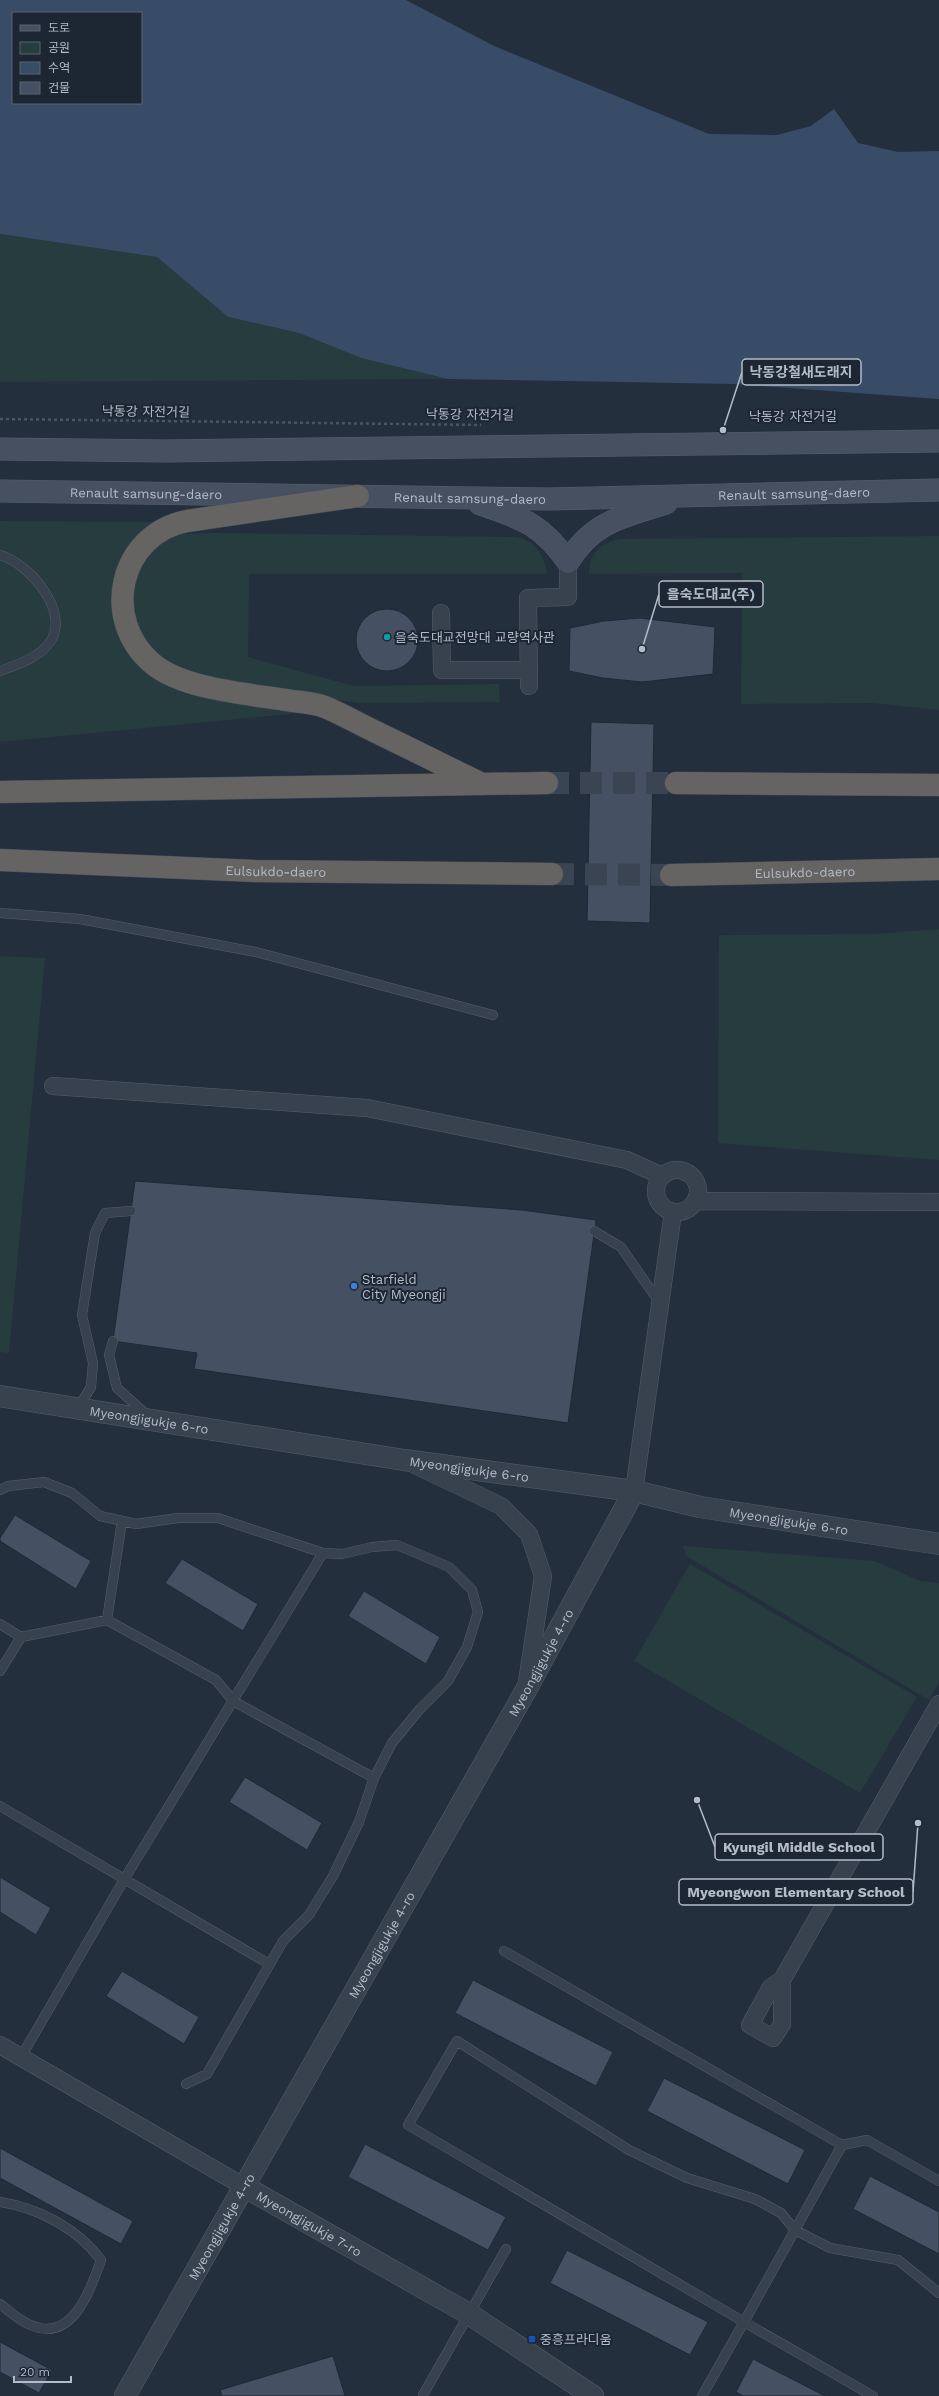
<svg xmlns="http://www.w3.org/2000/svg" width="939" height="2396" font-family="'Work Sans','Noto Sans KR',sans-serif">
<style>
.green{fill:#263c3f}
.water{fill:#394c67;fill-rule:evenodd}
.building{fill:#455162;stroke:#1f2835}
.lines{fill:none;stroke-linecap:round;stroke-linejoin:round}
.trunk-tunnel{stroke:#3a4453;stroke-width:22;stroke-dasharray:22 11;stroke-linecap:butt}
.service-casing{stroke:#565f6c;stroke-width:10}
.minor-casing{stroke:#565f6c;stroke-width:18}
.tertiary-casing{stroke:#565f6c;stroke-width:22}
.secondary-casing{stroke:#565f6c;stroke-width:23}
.trunk-casing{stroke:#434c59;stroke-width:23}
.path{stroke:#44595c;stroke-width:2.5;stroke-dasharray:3 3;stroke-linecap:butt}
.service{stroke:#38414e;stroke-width:9}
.minor{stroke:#38414e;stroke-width:17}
.tertiary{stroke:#38414e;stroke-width:21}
.secondary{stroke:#465061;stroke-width:22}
.trunk{stroke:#656462;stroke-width:22}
.culture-dot{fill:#0f9aa8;stroke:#1d2633;stroke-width:1.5}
.shop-dot{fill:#3f7fe0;stroke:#1d2633;stroke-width:1.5}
.transit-dot{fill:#1a4fb4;stroke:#1d2633;stroke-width:1.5}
.labels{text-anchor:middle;stroke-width:4;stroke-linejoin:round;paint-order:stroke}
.street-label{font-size:13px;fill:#b4bcc9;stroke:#1d2633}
.poi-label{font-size:13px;fill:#b4bcc9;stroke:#1d2633;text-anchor:start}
.leader{fill:none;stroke:#b4bcc9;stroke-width:1.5}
.callout-dot{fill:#b4bcc9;stroke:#1d2633;stroke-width:1.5}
.callout{fill:#1d2633;stroke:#b4bcc9;stroke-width:1.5}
.callout-label{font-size:14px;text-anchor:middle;font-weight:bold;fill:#b4bcc9}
</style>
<rect width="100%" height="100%" fill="#242f3e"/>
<path class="green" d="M0,234L157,257L228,317L299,333L361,358L448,379L0,382Z
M0,521L161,522L132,549L135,655L291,711L290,714L0,742Z
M218,533L517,537C536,542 544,554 547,574H249L248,657L354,686L499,684L500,702L359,703L301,695L195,676L154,654L135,623L131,591L146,555L175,534Z
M939,536V710L873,703L741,704L742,573L589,574C589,553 601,543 620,539Z
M939,929V1160L718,1143L719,935L876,934Z
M0,956L45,958L9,1353L0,1352Z
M683,1546L875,1561L920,1581L939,1583V1682L929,1700L686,1556Z
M690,1564L917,1697L860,1793L634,1661Z"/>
<path class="water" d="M0,0H406L494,46L709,134L777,135L811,126L834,109L858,143L898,152L939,151V399L735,384L448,379L361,358L299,333L228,317L157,257L0,234ZM13,13H141V103H13Z"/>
<path class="building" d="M356 640a31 31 0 1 1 62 0a31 31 0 1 1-62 0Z
M640,618L715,627L713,674L642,682L603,678L569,671L570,628L604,621Z
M591,722L654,724L650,923L587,921Z
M135,1181L522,1210L596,1220L568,1423L194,1369L197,1353L113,1341Z
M15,1515L91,1561L76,1589L0,1541V1538Z
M182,1559L258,1604L243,1631L165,1583Z
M364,1591L440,1637L426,1664L348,1616Z
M245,1777L322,1823L307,1850L229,1802Z
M0,1877L51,1908L36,1935L0,1912Z
M122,1971L199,2017L184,2044L106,1996Z
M473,1980L613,2052L596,2086L455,2013Z
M664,2078L805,2150L788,2184L647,2111Z
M365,2144L506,2217L488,2250L348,2177Z
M0,2148L133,2221L121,2244L0,2178Z
M870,2176L939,2212V2254L853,2209Z
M567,2250L708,2322L690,2355L550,2283Z
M0,2342L52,2370L39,2393L0,2372Z
M333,2356L345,2396H222L220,2390Z
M753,2359L825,2396H743L736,2392Z"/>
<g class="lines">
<path class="trunk-tunnel" d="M547,783H676
M552,874L671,875"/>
<g class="service-casing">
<path id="service" d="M0,555C29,563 71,612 50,642C39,658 16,665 0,671
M0,913L80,919L256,952L493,1015
M594,1231L621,1247L659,1302
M113,1341L109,1355L117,1388L148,1416
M78,1408L91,1387L93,1363L82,1315L95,1233L105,1213L131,1211
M0,1490L8,1486L44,1482L72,1493L100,1516L136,1524L178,1518H218L323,1553L342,1554L372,1547L397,1545L449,1567L472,1590L478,1612L467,1647L448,1681L420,1709L392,1743L374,1778L359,1822L333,1876L309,1915L283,1941L207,2074L186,2084
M107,1620L122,1521
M0,1624L21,1637
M0,1671L21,1637L107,1620L216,1680L233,1701L374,1778
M0,1806L269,1964
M504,1951L842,2145
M21,2057L125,1878L323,1553
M939,2181L867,2140L842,2145L744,2322L408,2125L457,2041L629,2150L687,2178L755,2199L781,2213L795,2230L830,2248L898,2260L939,2293
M0,2202C39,2208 78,2229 101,2260C92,2286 75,2336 40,2328C24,2325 12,2313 0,2304
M423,2395L506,2249
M702,2396L744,2322L873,2396"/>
</g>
<g class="minor-casing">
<path id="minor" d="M441,613L442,670H528
M529,686L528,598L568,597V562
M53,1086L367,1108L627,1160L662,1176
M656 1191a21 21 0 1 1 42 0a21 21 0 1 1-42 0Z
M695,1201L939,1202
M415,1465L501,1506L529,1534L543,1576L527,1682
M634,1491L673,1212
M782,1980L771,1987L750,2025L773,2038L782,2024V1980L939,1704
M0,2045L243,2186"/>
</g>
<g class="tertiary-casing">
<g id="tertiary">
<path id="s1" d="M0,1396L404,1460L634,1491L700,1507L939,1544"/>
<path id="s2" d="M243,2186L469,2314L593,2396"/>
<path id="s3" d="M125,2396L526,1690L634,1491"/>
</g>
</g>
<g class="secondary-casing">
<g id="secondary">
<path d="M0,449L166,451L939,441"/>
<path id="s4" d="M0,491L549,499L939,490"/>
<path d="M480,504C523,519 541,523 568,562C593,521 623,517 666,503"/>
</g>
</g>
<g class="trunk-casing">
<g id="trunk">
<path d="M358,496L187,521C119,534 100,620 153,664C184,690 252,694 292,701C302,702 315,703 325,707C342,714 359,724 376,732C411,749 447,767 482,784"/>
<path d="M676,783L939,785"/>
<path d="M0,792L547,783"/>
<path id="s5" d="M0,860L255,871L552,874"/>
<path id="s6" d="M671,875L939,869"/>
</g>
</g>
<path class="path" d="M0,419L481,425"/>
<use href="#service" class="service"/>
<use href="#minor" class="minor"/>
<use href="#tertiary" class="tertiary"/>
<use href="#secondary" class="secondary"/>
<use href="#trunk" class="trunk"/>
</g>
<circle class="culture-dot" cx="387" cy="637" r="4"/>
<circle class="shop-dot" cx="354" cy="1286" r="4"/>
<rect class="transit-dot" x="528" y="2335" width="8" height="8" rx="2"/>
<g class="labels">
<g class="street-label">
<text transform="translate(146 411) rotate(1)" y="5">낙동강 자전거길</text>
<text transform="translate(470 414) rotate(1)" y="5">낙동강 자전거길</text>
<text x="793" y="421">낙동강 자전거길</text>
<text dy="5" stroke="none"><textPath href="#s4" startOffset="146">Renault samsung-daero</textPath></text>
<text dy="5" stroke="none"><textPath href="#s4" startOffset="794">Renault samsung-daero</textPath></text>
<text dy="5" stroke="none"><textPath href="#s4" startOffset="470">Renault samsung-daero</textPath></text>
<text dy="5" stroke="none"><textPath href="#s5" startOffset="276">Eulsukdo-daero</textPath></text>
<text dy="5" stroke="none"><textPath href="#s6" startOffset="134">Eulsukdo-daero</textPath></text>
<text dy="5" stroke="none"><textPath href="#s1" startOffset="151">Myeongjigukje 6-ro</textPath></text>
<text dy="5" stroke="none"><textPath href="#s1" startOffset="475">Myeongjigukje 6-ro</textPath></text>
<text dy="5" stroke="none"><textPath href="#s1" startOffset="799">Myeongjigukje 6-ro</textPath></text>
<text dy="5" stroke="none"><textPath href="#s3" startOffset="843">Myeongjigukje 4-ro</textPath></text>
<text dy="5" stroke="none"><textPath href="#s3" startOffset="519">Myeongjigukje 4-ro</textPath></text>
<text dy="5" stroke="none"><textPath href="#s2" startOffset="76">Myeongjigukje 7-ro</textPath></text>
<text dy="5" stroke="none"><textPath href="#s3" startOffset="195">Myeongjigukje 4-ro</textPath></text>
</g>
<g class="poi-label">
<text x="395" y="642">을숙도대교전망대 교량역사관</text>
<text x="362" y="1284">Starfield<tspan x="362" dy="15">City Myeongji</tspan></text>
<text x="540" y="2344">중흥프라디움</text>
</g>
</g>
<path class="leader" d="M723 430L742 372M642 649L659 594M697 1800L715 1847M918 1823L913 1892"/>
<g class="callout-dot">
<circle cx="723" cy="430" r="4"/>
<circle cx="642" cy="649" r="4"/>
<circle cx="697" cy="1800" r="4"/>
<circle cx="918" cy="1823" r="4"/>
</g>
<g class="callout">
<rect x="742" y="359" width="119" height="26" rx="4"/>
<rect x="659" y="581" width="104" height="26" rx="4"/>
<rect x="715" y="1834" width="168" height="26" rx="4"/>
<rect x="679" y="1879" width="234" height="26" rx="4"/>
</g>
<g class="callout-label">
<text x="801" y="377">낙동강철새도래지</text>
<text x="711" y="599">을숙도대교(주)</text>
<text x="799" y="1852">Kyungil Middle School</text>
<text x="796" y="1897">Myeongwon Elementary School</text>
</g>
<rect x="12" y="12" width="130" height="92" fill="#1d2633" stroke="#59626f"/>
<rect x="20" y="25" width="20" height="6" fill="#465061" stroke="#59626f"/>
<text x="48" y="32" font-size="12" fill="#b4bcc9">도로</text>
<rect x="20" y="42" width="20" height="12" fill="#263c3f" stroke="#59626f"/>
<text x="48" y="52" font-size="12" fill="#b4bcc9">공원</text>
<rect x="20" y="62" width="20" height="12" fill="#394c67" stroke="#59626f"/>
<text x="48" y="72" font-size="12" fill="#b4bcc9">수역</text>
<rect x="20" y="82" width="20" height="12" fill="#455162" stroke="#59626f"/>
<text x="48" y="92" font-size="12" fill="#b4bcc9">건물</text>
<path d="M14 2376v6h57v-6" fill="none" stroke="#b4bcc9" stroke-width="2"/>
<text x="20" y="2376" font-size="12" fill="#b4bcc9" stroke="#1d2633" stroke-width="3" paint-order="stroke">20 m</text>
</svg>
